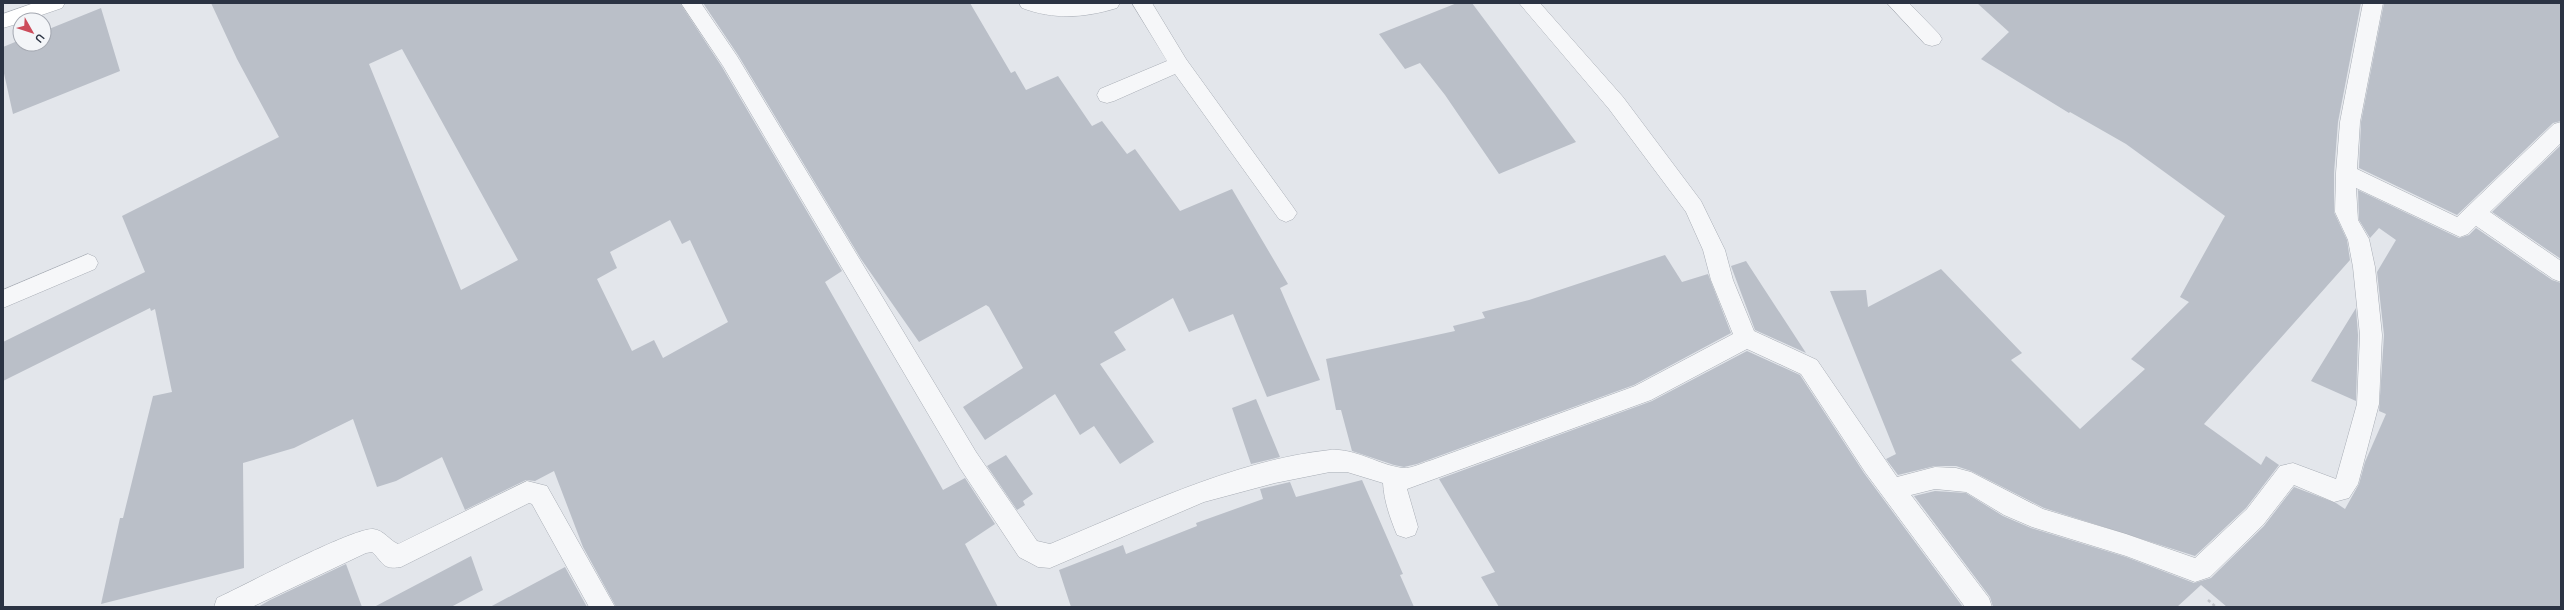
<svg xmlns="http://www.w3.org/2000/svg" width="2564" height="610" font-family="Cabin,sans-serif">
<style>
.building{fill:#babfc8;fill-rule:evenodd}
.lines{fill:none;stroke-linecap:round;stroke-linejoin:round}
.service-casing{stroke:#a8adb5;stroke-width:1}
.minor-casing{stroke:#a8adb5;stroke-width:1}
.secondary-casing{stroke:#a8adb5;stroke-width:1}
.path{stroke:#c1c4ca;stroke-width:2.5;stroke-dasharray:3 3;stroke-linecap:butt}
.service{fill:#f6f7f9;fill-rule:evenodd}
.minor{fill:#f6f7f9;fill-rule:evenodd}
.secondary{fill:#fff;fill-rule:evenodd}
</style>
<rect width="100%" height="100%" fill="#e3e6eb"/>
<path class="building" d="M211,3H680L722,67L842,271L825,282L943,490L965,478L995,524L965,544L998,607H616L583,547L554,471L535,481L526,480L465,510L442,457L396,481L377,487L353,419L294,448L243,463L244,568L101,604L120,518H123L153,396L172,392L155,309L151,311L150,308L3,381V342L145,272L122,216L279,137L237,59ZM402,49L518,260L461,290L369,64ZM670,220L682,244L690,240L728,322L663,358L654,340L632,351L597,279L617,268L610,252Z
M703,3H970L1011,73L1015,71L1026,90L1058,76L1092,126L1102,121L1127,154L1135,149L1180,211L1232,189L1288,284L1280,288L1320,380L1267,397L1233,314L1189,332L1173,298L1114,332L1126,350L1100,364L1154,442L1120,464L1094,426L1080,435L1055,394L985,440L963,407L1023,368L989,307L986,305L919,342L861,259L738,55Z
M1457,3H1472L1576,142L1499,174L1445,95L1420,63L1405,69L1379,34Z
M1977,3H2361L2338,122L2334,173V212L2347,240L2350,260L2204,424L2261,465L2266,456L2279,465L2246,508L2195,556L2044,508L1971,471L1956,466H1935L1898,475L1886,459L1896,454L1830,291L1866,290L1868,307L1941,269L2022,353L2011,360L2080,429L2145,369L2131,359L2189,302L2180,297L2225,216L2126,144L2070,112L2069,113L1981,59L2009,32Z
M2384,3H2561V121L2553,123L2457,215L2359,168L2361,122Z
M101,8L120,71L13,114L3,69V47L20,40V44H44V31Z
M2561,145V259L2492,212Z
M2358,190L2459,238L2469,235L2476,228L2552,280L2561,283V607H2227L2201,585L2177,607H1993L1990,597L1914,496L1935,491L1966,493L2003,516L2031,528L2126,557L2194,583L2211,578L2264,526L2294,487L2336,503L2345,509L2359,484L2365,462L2386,414L2379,411L2384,335L2377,272L2396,240L2379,228L2370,238L2359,220Z
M1665,255L1682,282L1708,274L1731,333L1634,385L1417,464L1404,467L1394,465L1352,451L1341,410H1336L1326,359L1455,331L1453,326L1485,318L1482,312L1529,300Z
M1746,261L1806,353L1755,330L1731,266Z
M2356,308L2358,335L2356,401L2311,381Z
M1747,351L1800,375L1864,473L1963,607H1499L1481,577L1495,572L1439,479L1652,401Z
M1256,399L1280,457L1251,464L1232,408Z
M1006,455L1033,494L1023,501L1025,505L1017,510L987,466Z
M1362,480L1403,574L1400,575L1414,607H1071L1059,570L1123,545L1126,554L1197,526L1196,523L1263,499L1260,489L1290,482L1296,497Z
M471,556L483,590L451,607H374Z
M346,564L362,607H258L270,600Z
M565,567L587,607H490Z"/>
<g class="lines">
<g class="service-casing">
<path id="service" d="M88,254L95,257L98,263L95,269L3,308V290Z"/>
</g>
<g class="minor-casing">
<path id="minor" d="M681,3H701L737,56L976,452L1037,541L1050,544C1137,508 1235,460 1330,450C1356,448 1378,465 1403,468C1411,469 1424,462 1432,460L1635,386L1733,334L1711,280L1703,250L1686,212L1609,109L1519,3H1540L1623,97L1701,201L1725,250L1733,280L1754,331L1817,360L1897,477L1935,467L1956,468L1971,472L2043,509L2126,534L2195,558L2247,509L2280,466L2293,463L2336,479L2357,404L2360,335L2353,267L2348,240L2335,212L2336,173L2340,122L2363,3H2383L2360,122L2357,169L2457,217L2554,124L2561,122V143L2490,212L2561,261V282L2553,279L2476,226L2468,234L2460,237L2356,188L2358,220L2369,239L2375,267L2382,335L2379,404L2358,484L2349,498L2334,502L2294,485L2263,525L2210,577L2195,582L2126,556L2032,527L2004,515L1966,492L1935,489L1911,495L1989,598L1992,607H1965L1865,472L1801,374L1747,349L1651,400L1407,489L1418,527L1415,535L1406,538L1397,535C1390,518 1384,501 1383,483L1347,472H1330L1275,483L1204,502L1050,568L1038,567L1019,557L960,468L723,66Z
M1019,3H1120L1117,8C1084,18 1054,20 1022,8Z
M1132,3H1152L1186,59L1293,207L1297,213L1293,219L1286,222L1279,219L1175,74L1114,101L1107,103L1100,101L1097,95L1100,89L1167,61Z
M1887,3H1909L1939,34L1942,39L1939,44L1932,46L1925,44Z
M527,481L547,486L615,607H589L532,504L529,503L401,567C382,570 384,563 372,552L366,553L252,607H214L217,598C243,586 352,528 373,529C384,530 390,541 398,544Z"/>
</g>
<g class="secondary-casing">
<path id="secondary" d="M34,3H65L62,8L27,20H20V23L3,28V14Z"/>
</g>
<path class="path" d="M2208,600L2216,607"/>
<use href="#service" class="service"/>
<use href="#minor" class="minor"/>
<use href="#secondary" class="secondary"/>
</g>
<rect width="2564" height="610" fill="none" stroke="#2b3343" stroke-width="8"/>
<g transform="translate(32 32) rotate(129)"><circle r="19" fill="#f3f5f8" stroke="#a3a7b0"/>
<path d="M0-3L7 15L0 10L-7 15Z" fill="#cc4c5b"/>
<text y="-6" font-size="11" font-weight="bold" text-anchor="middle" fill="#2b3343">U</text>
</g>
</svg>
